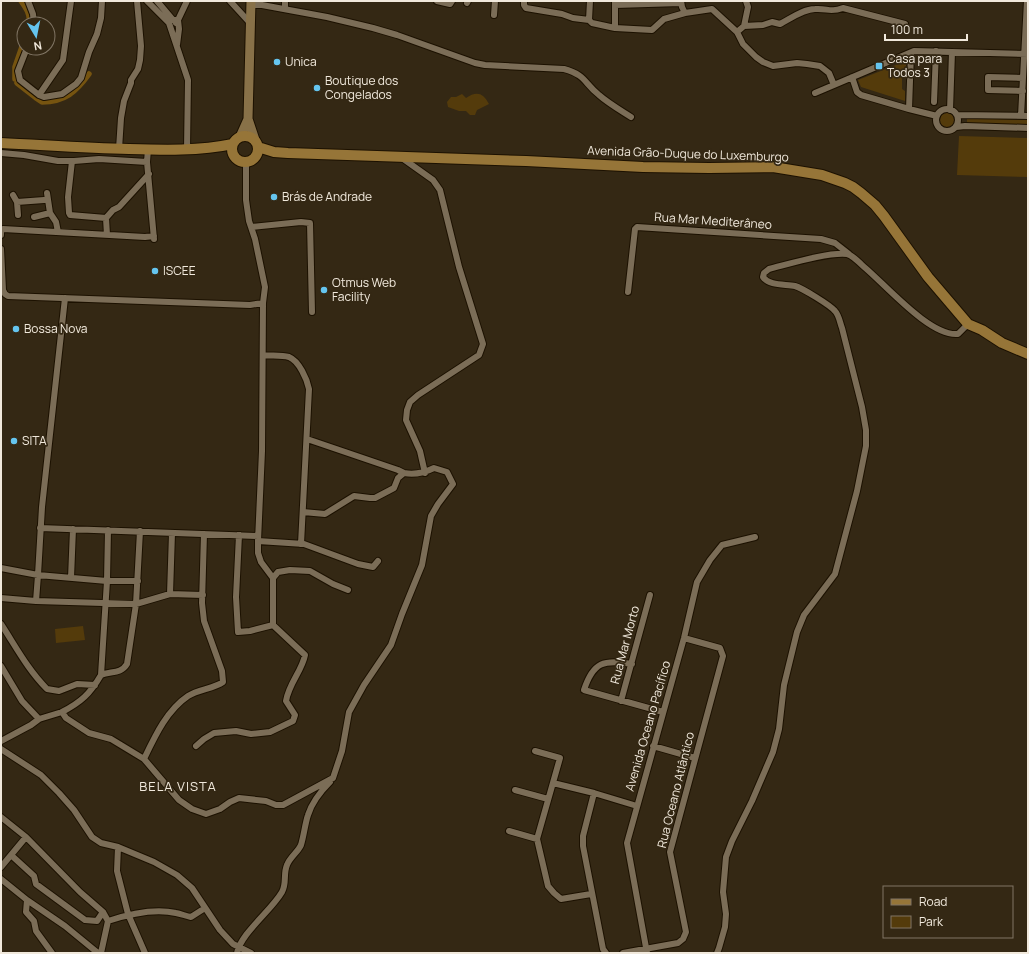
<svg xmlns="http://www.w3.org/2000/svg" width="1029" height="954" font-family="Manrope,sans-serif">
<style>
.green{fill:#543b0b}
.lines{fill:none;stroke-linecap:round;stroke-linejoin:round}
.canal{stroke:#765410;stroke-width:5.5}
.street-casing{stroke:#1c1100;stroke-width:8}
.secondary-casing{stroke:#1c1100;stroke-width:11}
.primary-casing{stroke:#1c1100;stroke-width:12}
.street{stroke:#7b6d57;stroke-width:6}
.secondary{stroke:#887148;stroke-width:9}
.primary{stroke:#967538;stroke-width:10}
.poi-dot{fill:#65c5ef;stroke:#342814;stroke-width:1.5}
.labels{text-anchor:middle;stroke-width:3.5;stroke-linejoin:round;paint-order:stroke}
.poi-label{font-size:12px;fill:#f1e9dc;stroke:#342814;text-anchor:start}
.street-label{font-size:12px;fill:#f1e9dc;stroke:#342814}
.neighbourhood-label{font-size:13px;letter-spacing:1px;fill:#f1e9dc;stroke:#342814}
</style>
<rect width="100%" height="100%" fill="#342814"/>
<path class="green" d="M906,61V71L902,72V89L905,91V101L861,87L858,80Z
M462,94L466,98C476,91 483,92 489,104L477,110L475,115H470L466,111H459L448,107L447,102L451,97H456Z
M940 120a7 7 0 1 1 14 0a7 7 0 1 1-14 0Z
M967,118L1028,120V125L967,123Z
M959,136L1028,138V177L957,175Z
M83,626L85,640L56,643L55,629Z"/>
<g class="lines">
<path class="canal" d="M21,1C26,8 31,15 29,24
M15,79V67L24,41
M17,83L35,97
M36,98L42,102C65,102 76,92 89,74"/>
<g class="street-casing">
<path id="street" d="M28,1L33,14L34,24
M147,1L169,23L188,80L187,149
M157,1L173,20H178L176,23
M230,1L251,24
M437,1L450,4L452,1
M524,1V5L526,8L562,14L573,18L589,20
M615,1V28
M681,1L682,7L685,13L712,9L737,32L743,44L756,57L763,62L773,66L797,63L807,64L820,66L829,73L834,85
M467,3L468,1
M251,5H262L327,17L373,28L397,35L475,63L485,65L564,69C586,75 584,83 599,95C608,103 620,110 631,117
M615,5L681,3
M285,9V1
M494,15L495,1
M589,20L592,23L615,28L652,30L664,19L685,13
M589,20L590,1
M744,26L748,7L746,1
M737,32L744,26L763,25L772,22L780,24C790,19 803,9 815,9C828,8 829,13 843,8L905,24
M177,45L179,29L178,20L187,1
M27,48L18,71L20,80L39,95L44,97L62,94L76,84L81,78L89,52L97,34L101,18L102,1
M852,77L857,92L861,95L909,109L937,116
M1023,91L988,90V77L1023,78
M815,93L914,51L1028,54
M39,95L63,60L71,1
M934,102L936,51
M909,109L911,53
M936 120a11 11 0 1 1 22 0a11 11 0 1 1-22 0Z
M950,110L952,52
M957,115L1028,116
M1021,116L1027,1
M956,127L965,126L1028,128
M119,149L121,118L124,101L131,83V80L138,69L140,60L141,46L137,1
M148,149L147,162L154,239
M1,153L24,155L58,161H74L99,159L147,162
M402,158L433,180L440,190L459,267L483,344L479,355L418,395L410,402L407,410L406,420L420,451L425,473
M72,161L68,197L69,213L70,215L106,218
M246,162V200L249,221L255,239L265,287L263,303L262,451L258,541L304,544L358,564L373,567L378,561
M47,193L50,213L56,222L58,232
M13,195L17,202L18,215
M17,202L44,200
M34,217L50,213
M251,227L301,222L310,223L312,312
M1,235V231L3,229L145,237L154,236
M107,235L106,218L113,210L119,207L149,174
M1,249L3,290L5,294L8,296L250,305L263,303
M628,292L635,229L637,227L821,239L835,243L849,254
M263,355C271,356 281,355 289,357C299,361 307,379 309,389L301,544
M307,439L398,470L404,473
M40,528L258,536
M239,535L236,597L238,632L250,631L273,625
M1,568L38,575L107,581H138
M71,578L73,529
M273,578L278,572L290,570L310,571L333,584L348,590
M170,594L172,533
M1,598L36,601L136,604L170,594L203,595
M36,601L38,575L42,507L65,298
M1,624C16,647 28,670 47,689L59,691L77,684L95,685
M632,664C604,659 593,662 584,690L663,712
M1,666L22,701L39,719
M101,675C111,671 121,674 127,664L136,604L140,531
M621,701L650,595
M62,712C81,702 90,694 101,675L107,581L108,530
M1,741L31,725L39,719L62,712L66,718L89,733L111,739L144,759L179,800L192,809L206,814L220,809L230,802L239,798L266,801L276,805H283L333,778L342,751L349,712L364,685L391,645L402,614L422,565L431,516L438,504L453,484L447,472L434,468C424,473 415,475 404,473L398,478L394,488L375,498H370L354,496L325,514L303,512
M196,746L204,739L214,733L236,731L251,734L270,732L293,721L295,715L286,701C289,683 302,671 305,655L273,625V578L261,562L258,553V541
M653,746L695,758
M1,749L41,775L59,793L74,810L92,837L101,843L118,847L154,862L177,875L192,888L220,930L233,944L251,953
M535,751L560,758L537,839L548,886L554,893L561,899L591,894
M144,759C155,736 167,710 188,696C199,689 213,689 223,682L222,671L204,621L202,603L204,534
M553,783L594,793L637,806
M515,790L548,799
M594,793L583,836V846L603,949L606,953
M1,817L26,837L80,892L103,912L108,921L101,953
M509,831L537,839
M118,847L117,871L128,914L145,953
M11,855L34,876L36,884L85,920L97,921L103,912
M1,867L26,837
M1,879L27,900L26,912L34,921L36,931L52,953
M27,900L65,926L98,953
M108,921C129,914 154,908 176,913C181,914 186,916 191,917L205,908
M237,953C241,933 271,911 282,892C287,883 283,874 287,865C290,857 298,852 301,845C304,835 305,824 308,815C312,802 321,791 330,782
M623,953L678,943L683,939L686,932L670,852L723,656L720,648L684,638
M647,953L627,843L684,638L697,582L710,560L722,545L755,537
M717,953L719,948L725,927L726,914L723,892L726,857L732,841L752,801L773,752L779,729L784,685L797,632L804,615L835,574L857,491L866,446V430L862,407L842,328C840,323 839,315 835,311C830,305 802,288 795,286C785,284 769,286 763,277L764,273L769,269C789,264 828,252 847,254C852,255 859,262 863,266C885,284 930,337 958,334L968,324"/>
</g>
<g class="secondary-casing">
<path id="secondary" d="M251,1L248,119L255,140
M240,137L248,119"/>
</g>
<g class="primary-casing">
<path id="primary" d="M232 149a13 13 0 1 1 26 0a13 13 0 1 1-26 0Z
M1,143C44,145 86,148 129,149C164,150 199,151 233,144
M258,147L274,152L288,153L526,161L643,167L709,168L773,167L822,175L845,183L853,187L861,193L875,205L884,216L928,277L968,324L982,330L1002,343L1028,354"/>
</g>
<use href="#street" class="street"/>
<use href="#secondary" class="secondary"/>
<use href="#primary" class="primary"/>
</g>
<g class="poi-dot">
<circle cx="277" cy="62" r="4"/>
<rect x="875" y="62" width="8" height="8" rx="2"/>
<circle cx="317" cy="88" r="4"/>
<circle cx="274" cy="197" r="4"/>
<circle cx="155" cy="271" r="4"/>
<circle cx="324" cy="290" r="4"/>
<circle cx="16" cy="329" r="4"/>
<circle cx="14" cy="441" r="4"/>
</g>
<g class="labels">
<g class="poi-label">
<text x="887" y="63">Casa para<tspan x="887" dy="14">Todos 3</tspan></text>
<text x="285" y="66">Unica</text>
<text x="325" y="85">Boutique dos<tspan x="325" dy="14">Congelados</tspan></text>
<text x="282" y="201">Brás de Andrade</text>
<text x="163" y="275">ISCEE</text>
<text x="332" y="287">Otmus Web<tspan x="332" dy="14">Facility</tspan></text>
<text x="24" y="333">Bossa Nova</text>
<text x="22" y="445">SITA</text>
</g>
<g class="street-label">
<text transform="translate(688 154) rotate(2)" y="4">Avenida Grão-Duque do Luxemburgo</text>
<text transform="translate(713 221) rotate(4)" y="4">Rua Mar Mediterâneo</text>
<text transform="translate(625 645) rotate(-75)" y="4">Rua Mar Morto</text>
<text transform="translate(648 726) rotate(-74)" y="4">Avenida Oceano Pacífico</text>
<text transform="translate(676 790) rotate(-76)" y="4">Rua Oceano Atlântico</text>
</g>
<g class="neighbourhood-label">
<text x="178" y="791">BELA VISTA</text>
</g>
</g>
<rect width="1029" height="954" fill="none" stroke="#f1e9dc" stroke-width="4"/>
<rect x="883" y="886" width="130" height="52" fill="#342814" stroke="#807564"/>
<rect x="891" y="899" width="20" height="6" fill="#967538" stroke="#807564"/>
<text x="919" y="906" font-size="12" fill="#f1e9dc">Road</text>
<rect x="891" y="916" width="20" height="12" fill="#543b0b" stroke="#807564"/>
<text x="919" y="926" font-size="12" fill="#f1e9dc">Park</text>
<g transform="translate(36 36) rotate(170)"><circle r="19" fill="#342814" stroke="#807564"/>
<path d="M0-3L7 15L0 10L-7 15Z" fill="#65c5ef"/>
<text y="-6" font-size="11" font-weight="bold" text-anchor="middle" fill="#f1e9dc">N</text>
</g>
<path d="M885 34v6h82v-6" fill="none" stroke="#f1e9dc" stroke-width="2"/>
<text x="891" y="34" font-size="12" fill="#f1e9dc" stroke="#342814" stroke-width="3" paint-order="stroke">100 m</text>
</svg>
